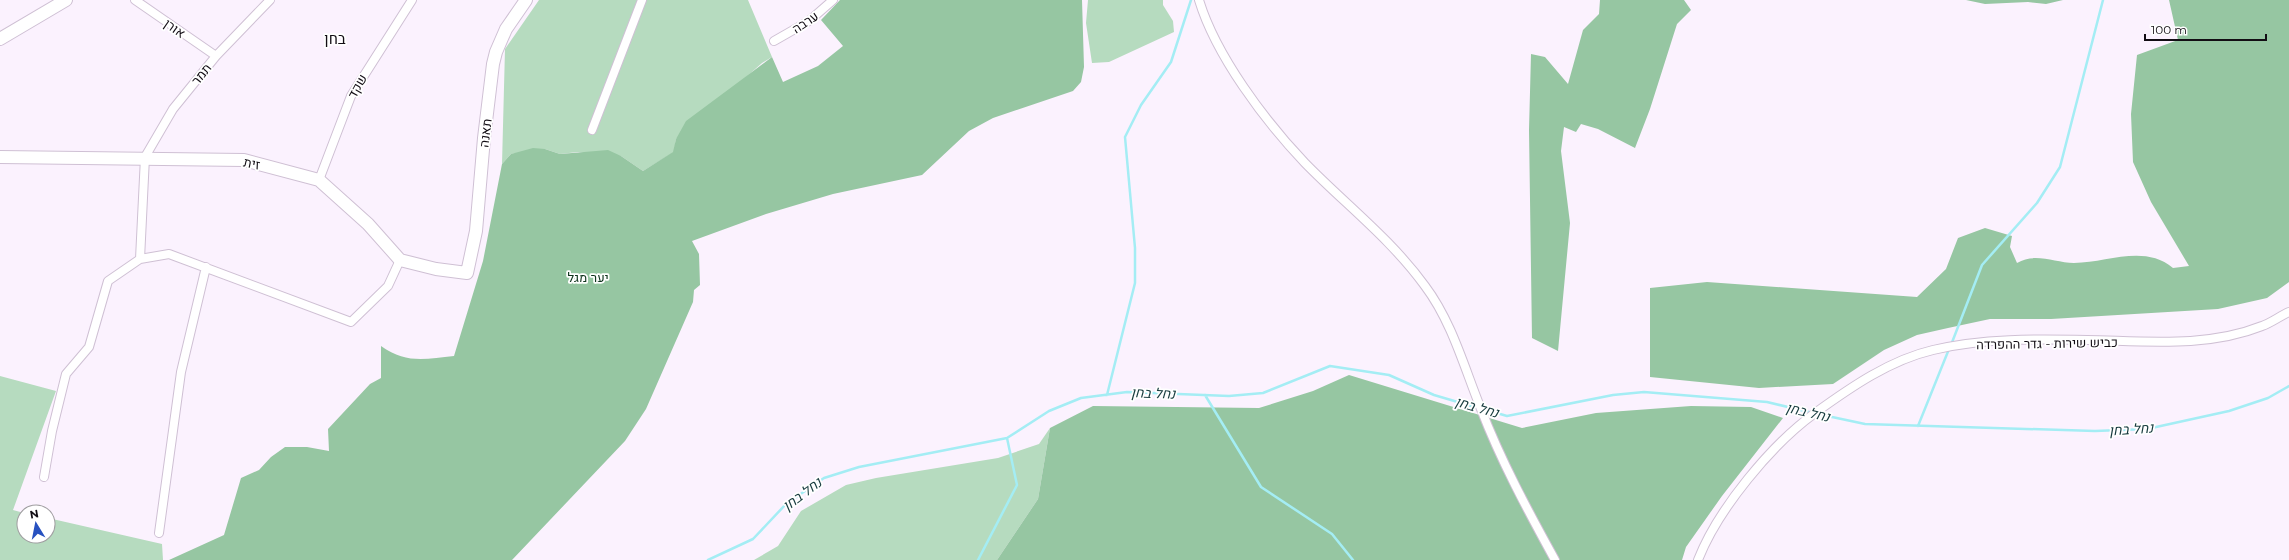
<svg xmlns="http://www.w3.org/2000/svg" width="2289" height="560" font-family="Montserrat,Heebo,sans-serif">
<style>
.green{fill:#b6dbbf}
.forest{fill:#96c6a2}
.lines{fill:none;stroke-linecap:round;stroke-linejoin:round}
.stream{stroke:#a4edf4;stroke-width:2.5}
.street-casing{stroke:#cfc0d4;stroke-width:10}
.secondary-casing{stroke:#cfc0d4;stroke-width:14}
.street{stroke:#fff;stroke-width:8}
.secondary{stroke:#fff;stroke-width:12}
.labels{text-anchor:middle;stroke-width:3.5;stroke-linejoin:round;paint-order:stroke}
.street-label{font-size:13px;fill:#120d14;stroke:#fff}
.park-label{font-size:13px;fill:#0e341c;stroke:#fff}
.water-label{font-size:14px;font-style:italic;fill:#173b3e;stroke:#fff}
.quarter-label{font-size:15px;fill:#120d14;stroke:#fff}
</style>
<rect width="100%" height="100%" fill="#fbf2fe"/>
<path class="green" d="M539,0H748L772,57L762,63L676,139L674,152L643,171L621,156L578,152L560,154L545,149L511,154L502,164L505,49Z
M1088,0H1163V5L1173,21L1174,32L1109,62L1092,63L1086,23Z
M0,376L56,391L13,510L24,513V536H48V518L162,544L163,560H0Z
M1050,428L1038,499L997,560H754L778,546L801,511L846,485L876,478L998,458L1039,444Z"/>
<path class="forest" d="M840,0H1082L1084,67L1081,82L1073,91L993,118L969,131L922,175L833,194L766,214L692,241L699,254L700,285L694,290L693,302L646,409L625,441L512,560H169L224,535L241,478L259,470L271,457L285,447H307L329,451L328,429L370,384L381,378V346C406,364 425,359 454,356L483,261L502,164L511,154L533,148L545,149L560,154L608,150L621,156L643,171L673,152L676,139L686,121L772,57L783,82L818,66L843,46L821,20Z
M1600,0H1684L1691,10L1677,24L1650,109L1635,148L1598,129L1581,124L1576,132L1564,127L1561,151L1570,223L1558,351L1532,338L1529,130L1531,54L1545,57L1568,84L1583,30L1599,14Z
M1966,0H2063L2046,4L2028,2L1985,4Z
M2169,0H2289V282L2267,298L2218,309L2051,319H1990L1948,328L1917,335L1884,350L1833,384L1759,388L1650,377V288L1707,282L1917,297L1946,269L1958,238L1985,228L2012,236L2010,247L2017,263C2035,252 2055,263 2074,263C2107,263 2144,244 2173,268L2189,266L2151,202L2133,162L2131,114L2137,55L2178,40Z
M1349,375L1522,428L1596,413L1691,406L1751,407L1783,418L1722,496L1686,547L1682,560H997L1038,499L1050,428L1093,406L1259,408L1313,391Z"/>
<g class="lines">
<path class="stream" d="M1951,345L1982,265L2037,203L2060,167L2103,0
M1107,395L1135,283V248L1125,137L1141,105L1171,62L1191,0
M1205,395L1261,487L1332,534L1353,560
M1483,409L1507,416L1613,395L1644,392L1767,402L1813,413
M1818,414L1865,424L2095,431L2147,429L2229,411L2268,398L2289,386
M1918,426L1949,349
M708,560L753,539L786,504L824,478L859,467L1007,438L1049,411L1081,398L1127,392L1229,396L1263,393L1330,366L1389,375L1434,395L1478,408
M978,560L1017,485L1007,438"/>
<g class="street-casing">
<path id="street" d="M135,0L216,56
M270,0L216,56L173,109L145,157L140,259L169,254L351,322L388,286L400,260
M1199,0C1216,56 1265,121 1305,163C1345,204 1391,239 1425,286C1452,322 1464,367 1481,409C1501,461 1528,511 1555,560
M774,41L809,21L833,0
M592,130L642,0
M319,180L351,96L412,0
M44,477L52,431L66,374L89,347L108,281L140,259
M159,533L181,372L206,267
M1698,560C1718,509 1771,445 1815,413C1851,387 1890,360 1933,350C1983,338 2036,339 2087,340C2145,341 2207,348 2262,326C2271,323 2280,316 2289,312"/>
</g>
<g class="secondary-casing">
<path id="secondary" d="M0,39L66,0
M0,157L244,160L319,180L368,224L400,260L436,269L467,273L476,231L484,138L493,64L496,52L506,29L526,0"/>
</g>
<use href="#street" class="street"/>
<use href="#secondary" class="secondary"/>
</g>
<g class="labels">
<g class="street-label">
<text transform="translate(805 22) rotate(-34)" y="5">ערבה</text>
<text transform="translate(175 28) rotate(35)" y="5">אורן</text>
<text transform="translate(201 74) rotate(-51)" y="5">תמר</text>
<text transform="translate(357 86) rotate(-61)" y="5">שקד</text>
<text transform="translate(485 133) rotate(-83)" y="5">תאנה</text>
<text transform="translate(252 163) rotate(12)" y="5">זית</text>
<text transform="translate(2047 343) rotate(-1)" y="5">כביש שירות - גדר ההפרדה</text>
</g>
<g class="park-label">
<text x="588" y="282">יער מגל</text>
</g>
<g class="water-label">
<text transform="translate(1153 393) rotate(2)" y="5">נחל בחן</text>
<text transform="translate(1477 407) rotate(16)" y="5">נחל בחן</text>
<text transform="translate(1808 412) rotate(13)" y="5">נחל בחן</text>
<text transform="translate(2131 429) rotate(-4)" y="5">נחל בחן</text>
<text transform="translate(802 494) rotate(-37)" y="5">נחל בחן</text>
</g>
<g class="quarter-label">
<text x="335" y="44">בחן</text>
</g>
</g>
<g transform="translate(36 524) rotate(350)"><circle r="19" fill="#ffffff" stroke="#a09ea1"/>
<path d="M0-3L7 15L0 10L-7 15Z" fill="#2751c0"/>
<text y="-6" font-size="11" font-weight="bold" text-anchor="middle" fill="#120d14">N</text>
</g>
<path d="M2145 34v6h121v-6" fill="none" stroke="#120d14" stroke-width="2"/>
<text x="2151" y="34" font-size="12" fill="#120d14" stroke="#ffffff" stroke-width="3" paint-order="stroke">100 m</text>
</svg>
